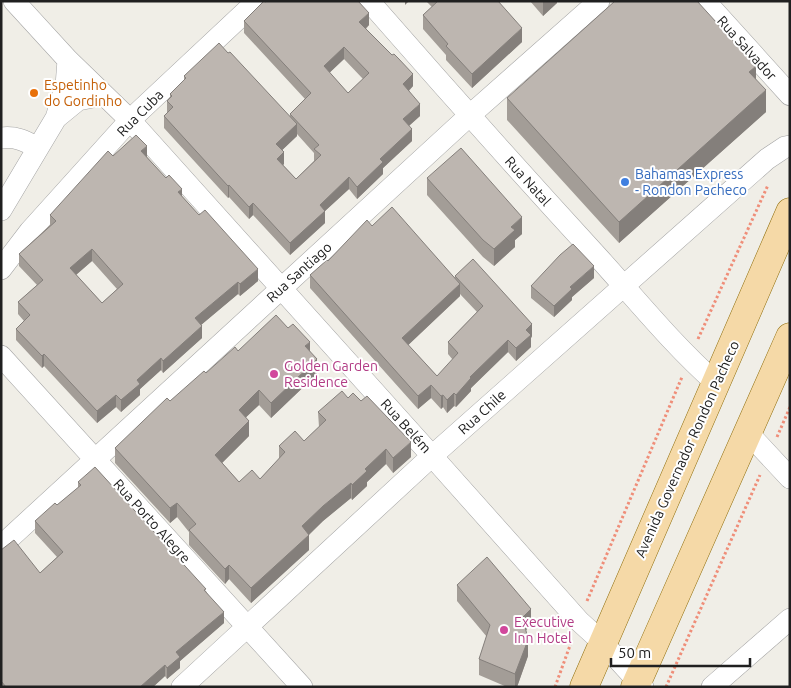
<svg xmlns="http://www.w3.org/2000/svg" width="791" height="688" font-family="Ubuntu,sans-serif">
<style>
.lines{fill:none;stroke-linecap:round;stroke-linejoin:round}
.minor-casing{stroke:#a4a4a4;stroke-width:22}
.major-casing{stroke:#906e0c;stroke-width:29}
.path{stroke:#ef8e79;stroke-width:3;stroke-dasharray:2.5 2.5;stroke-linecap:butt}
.minor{stroke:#fff;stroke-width:21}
.major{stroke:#f5d9a7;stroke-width:28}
.wall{fill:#a39d97;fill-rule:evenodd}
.shaded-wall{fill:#847f7b}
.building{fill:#bdb6b0;stroke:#847f7b;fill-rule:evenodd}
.food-dot{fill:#e8710a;stroke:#fff;stroke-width:2}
.shop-dot{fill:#3f7fe0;stroke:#fff;stroke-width:2}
.hotel-dot{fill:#d1479c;stroke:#fff;stroke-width:2}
.labels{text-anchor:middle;stroke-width:4;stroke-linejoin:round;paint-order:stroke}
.street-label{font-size:14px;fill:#202020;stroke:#fff}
.food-label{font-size:14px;fill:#c56008;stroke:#fff;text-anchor:start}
.shop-label{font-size:14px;fill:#366cbe;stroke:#fff;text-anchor:start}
.hotel-label{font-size:14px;fill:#b23c85;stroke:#fff;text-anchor:start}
</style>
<rect width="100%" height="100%" fill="#f0eee7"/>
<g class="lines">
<g class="minor-casing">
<path id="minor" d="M14,1L68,60L130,120L432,456L579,621L602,642L643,687
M369,1C444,87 520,172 597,256C636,299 673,345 716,383
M705,1L790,95
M56,118L78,100L103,95
M1,138C16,136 25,141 38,148
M1,210L56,118L66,86L68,60
M1,269L30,231L130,120L257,1
M1,356L302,687
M748,433L790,478
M1,546L469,116L599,1
M182,687L432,456L767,159L785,147L790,146
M712,687L790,619"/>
</g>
<g class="major-casing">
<path id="major" d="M584,687L790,212
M635,687L790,337"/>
</g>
<path class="path" d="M698,339L768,185
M777,437L790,407
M587,601L682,377
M555,687L572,640
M666,687L760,475"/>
<use href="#minor" class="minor"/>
<use href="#major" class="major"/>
</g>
<path class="wall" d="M426,1H498L522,42L472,88L446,60V55L423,29V15L432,7Z
M530,1H557V3L543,16Z
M266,2L369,25L366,29L413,86L409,91L420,116L409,126L412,141L383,168V174L357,199L349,189L325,211V223L290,255L253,215L249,219L229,197L228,198L164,128V116L167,113V101L170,97V94L184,80V76L290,116V114L305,99L244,33V21ZM344,59L363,79L348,93L329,73ZM297,134L314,153V161L296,179L283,165L284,164L282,150L297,136Z
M756,79L766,112L619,243L507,120V98Z
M113,156L147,157L258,281L240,296L238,294L201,325L202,338L163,373L161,370L140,389V395L121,412L116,407L97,423L44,366L42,368L16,340V329L24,321L18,314V302L37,285L19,266V254L50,225V215ZM92,261L117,289L102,303L76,275Z
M427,178L522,234L515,240V247L494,266L483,257L427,195Z
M328,261L455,277V276L532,336L531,338V347L516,361L508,352L471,388V391L456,407L454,406L447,413L443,407L441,409L431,398L418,409L310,288V275ZM460,294L477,312L448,342V354L453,360L437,376L408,345L460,296Z
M594,278L572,297V300L554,317L531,298V286Z
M238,351H310L317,374L271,418L259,405L246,417L249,436L222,463L239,482L260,479L279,459V446L304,441L319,427L318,412L348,398L411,457L393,473L386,464L367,482V486L352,500L351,498L323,521L309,535V550L251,603L229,579L225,584L189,545V532L177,517L170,523L115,463V448L170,401L206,373Z
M78,482L206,591L224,623L180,661V668L167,679L165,676L153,687H1V550L40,573L57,557L35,533V521L57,505L78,488Z
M457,585L531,625L526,630L528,656L517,687H507L479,675V659L487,637L457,601Z"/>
<path class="shaded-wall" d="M405,1H409L405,5Z
M544,1H557V3L543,16V2Z
M369,13V25L359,34V22Z
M522,28V42L472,88V74Z
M344,47V59L324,78V66Z
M756,66V88L749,72Z
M413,74V86L403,96V84Z
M766,90V112L619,243V222Z
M420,104V116L403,131V119Z
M297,124V136L276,156V144Z
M412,129V141L383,168V174L357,199V187L380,159Z
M147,146V158L141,151Z
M284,152V164L277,171V159Z
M349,177V189L325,211V223L290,255V243L320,205Z
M229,185V197L228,198V186Z
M182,189V201L178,192Z
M253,203V215L249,219V207Z
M522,217V234L515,240V247L494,266V249L511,227Z
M92,249V261L70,280V268Z
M594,266V278L572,297V300L554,317V306L570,287Z
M258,269V281L240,296V284Z
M238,282V294L195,330V318Z
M460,284V296L402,351V338Z
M532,324V336L531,338V347L516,361V348L526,330Z
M202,326V338L163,373V361Z
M508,340V352L471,388V391L456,407V395L470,377Z
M310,342V357L305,346Z
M44,354V366L42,368V356Z
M161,358V370L140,389V395L121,412V400L137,380Z
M317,359V374L271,418V403Z
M431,385V398L418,409V396Z
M259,390V405L239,424V410Z
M454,393V406L447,413V400Z
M116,395V407L97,423V411Z
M443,395V407L441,409V396Z
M249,421V436L215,470V455Z
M411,442V457L393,473V458Z
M386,449V464L367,482V486L352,500V485L365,469Z
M351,483V498L323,521L302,541V526L323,506Z
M177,503V517L170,523V508Z
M309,535V550L251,603V588Z
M229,565V579L225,584V569Z
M531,609V625L523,633V617Z
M224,612V623L180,661V668L167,679V668L176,652Z
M528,640V656L517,687H515V674Z
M165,665V676L153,687H140Z"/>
<path class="building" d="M264,1L266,2L267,1H358L369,13L359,22L392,55L394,54L398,58L413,74L403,84L420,104L403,119L412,129L380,159L383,162L357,187L349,177L320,205L325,211L290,243L253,203L249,207L229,185L228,186L164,116L173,107L167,101L172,96L170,94L186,78L184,76L219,43L228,53L230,52L297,124L276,144L284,152L277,159L296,179L321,155L314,149L319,145L290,114L311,93L244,21ZM344,47L369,73L348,93L324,66Z
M438,1H498L522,28L472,74L446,46L448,44L423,15Z
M615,1H697L756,66L749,72L766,90L619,222L507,98Z
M136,135L147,146L141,151L166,178L169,175L182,189L178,192L199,215L205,210L258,269L240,284L238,282L195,318L202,326L163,361L161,358L137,380L140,384L121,400L116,395L97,411L44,354L42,356L16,329L30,315L18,302L43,280L19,254L56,221L50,215L108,151L113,156ZM92,249L123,284L102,303L70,268Z
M461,148L522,217L511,227L515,230L494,249L483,240L427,178Z
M392,207L460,284L402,338L437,376L458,353L448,342L483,306L455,276L473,259L532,324L526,330L531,335L516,348L508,340L470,377L471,378L456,395L454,393L447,400L443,395L441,396L431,385L418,396L310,275L327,260L328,261L367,220L372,226Z
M573,244L594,266L570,287L572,289L554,306L531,286L560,255Z
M276,315L288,328L293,324L310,342L305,346L317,359L271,403L259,390L239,410L249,421L215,455L239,482L252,470L260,479L285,452L279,446L295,431L304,441L326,420L318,412L342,391L348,398L353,393L361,401L367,396L411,442L393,458L386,449L365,469L367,471L352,485L351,483L323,506L302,526L309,535L251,588L229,565L225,569L189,530L196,524L177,503L170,508L115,448L167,398L170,401L204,371L206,373L235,347L238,351Z
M95,467L206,589L204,590L224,612L176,652L180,657L167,668L165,665L140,687H6L1,681V550L14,540L40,573L63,552L35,521L55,503L57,505L81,485L78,482Z
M487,557L531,609L523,617L528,640L515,674L479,659L490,625L457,585Z"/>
<circle class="food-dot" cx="34" cy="93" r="5"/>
<circle class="shop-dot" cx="625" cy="182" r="5"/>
<g class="hotel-dot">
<circle cx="274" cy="374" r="5"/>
<circle cx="504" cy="630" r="5"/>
</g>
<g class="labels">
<g class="street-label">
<text transform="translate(747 48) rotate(48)" y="5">Rua Salvador</text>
<text transform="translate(140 113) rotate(-45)" y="5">Rua Cuba</text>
<text transform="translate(528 181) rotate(48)" y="5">Rua Natal</text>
<text transform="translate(299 272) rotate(-42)" y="5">Rua Santiago</text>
<text transform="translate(482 412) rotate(-42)" y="5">Rua Chile</text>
<text transform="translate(406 426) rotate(48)" y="5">Rua Belém</text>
<text transform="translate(687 449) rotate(-66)" y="5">Avenida Governador Rondon Pacheco</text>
<text transform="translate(152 521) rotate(48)" y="5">Rua Porto Alegre</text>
</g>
<g class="food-label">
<text x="44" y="90">Espetinho<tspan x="44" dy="16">do Gordinho</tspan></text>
</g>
<g class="shop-label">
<text x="635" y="179">Bahamas Express<tspan x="635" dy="16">- Rondon Pacheco</tspan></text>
</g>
<g class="hotel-label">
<text x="284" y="371">Golden Garden<tspan x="284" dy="16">Residence</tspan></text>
<text x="514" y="627">Executive<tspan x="514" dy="16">Inn Hotel</tspan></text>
</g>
</g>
<rect width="791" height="688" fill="none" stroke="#202020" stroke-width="5"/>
<path d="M611 658v8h139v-8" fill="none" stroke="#202020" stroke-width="2.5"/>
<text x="618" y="658" font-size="15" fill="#202020" stroke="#ffffff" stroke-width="4" paint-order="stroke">50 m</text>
</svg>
